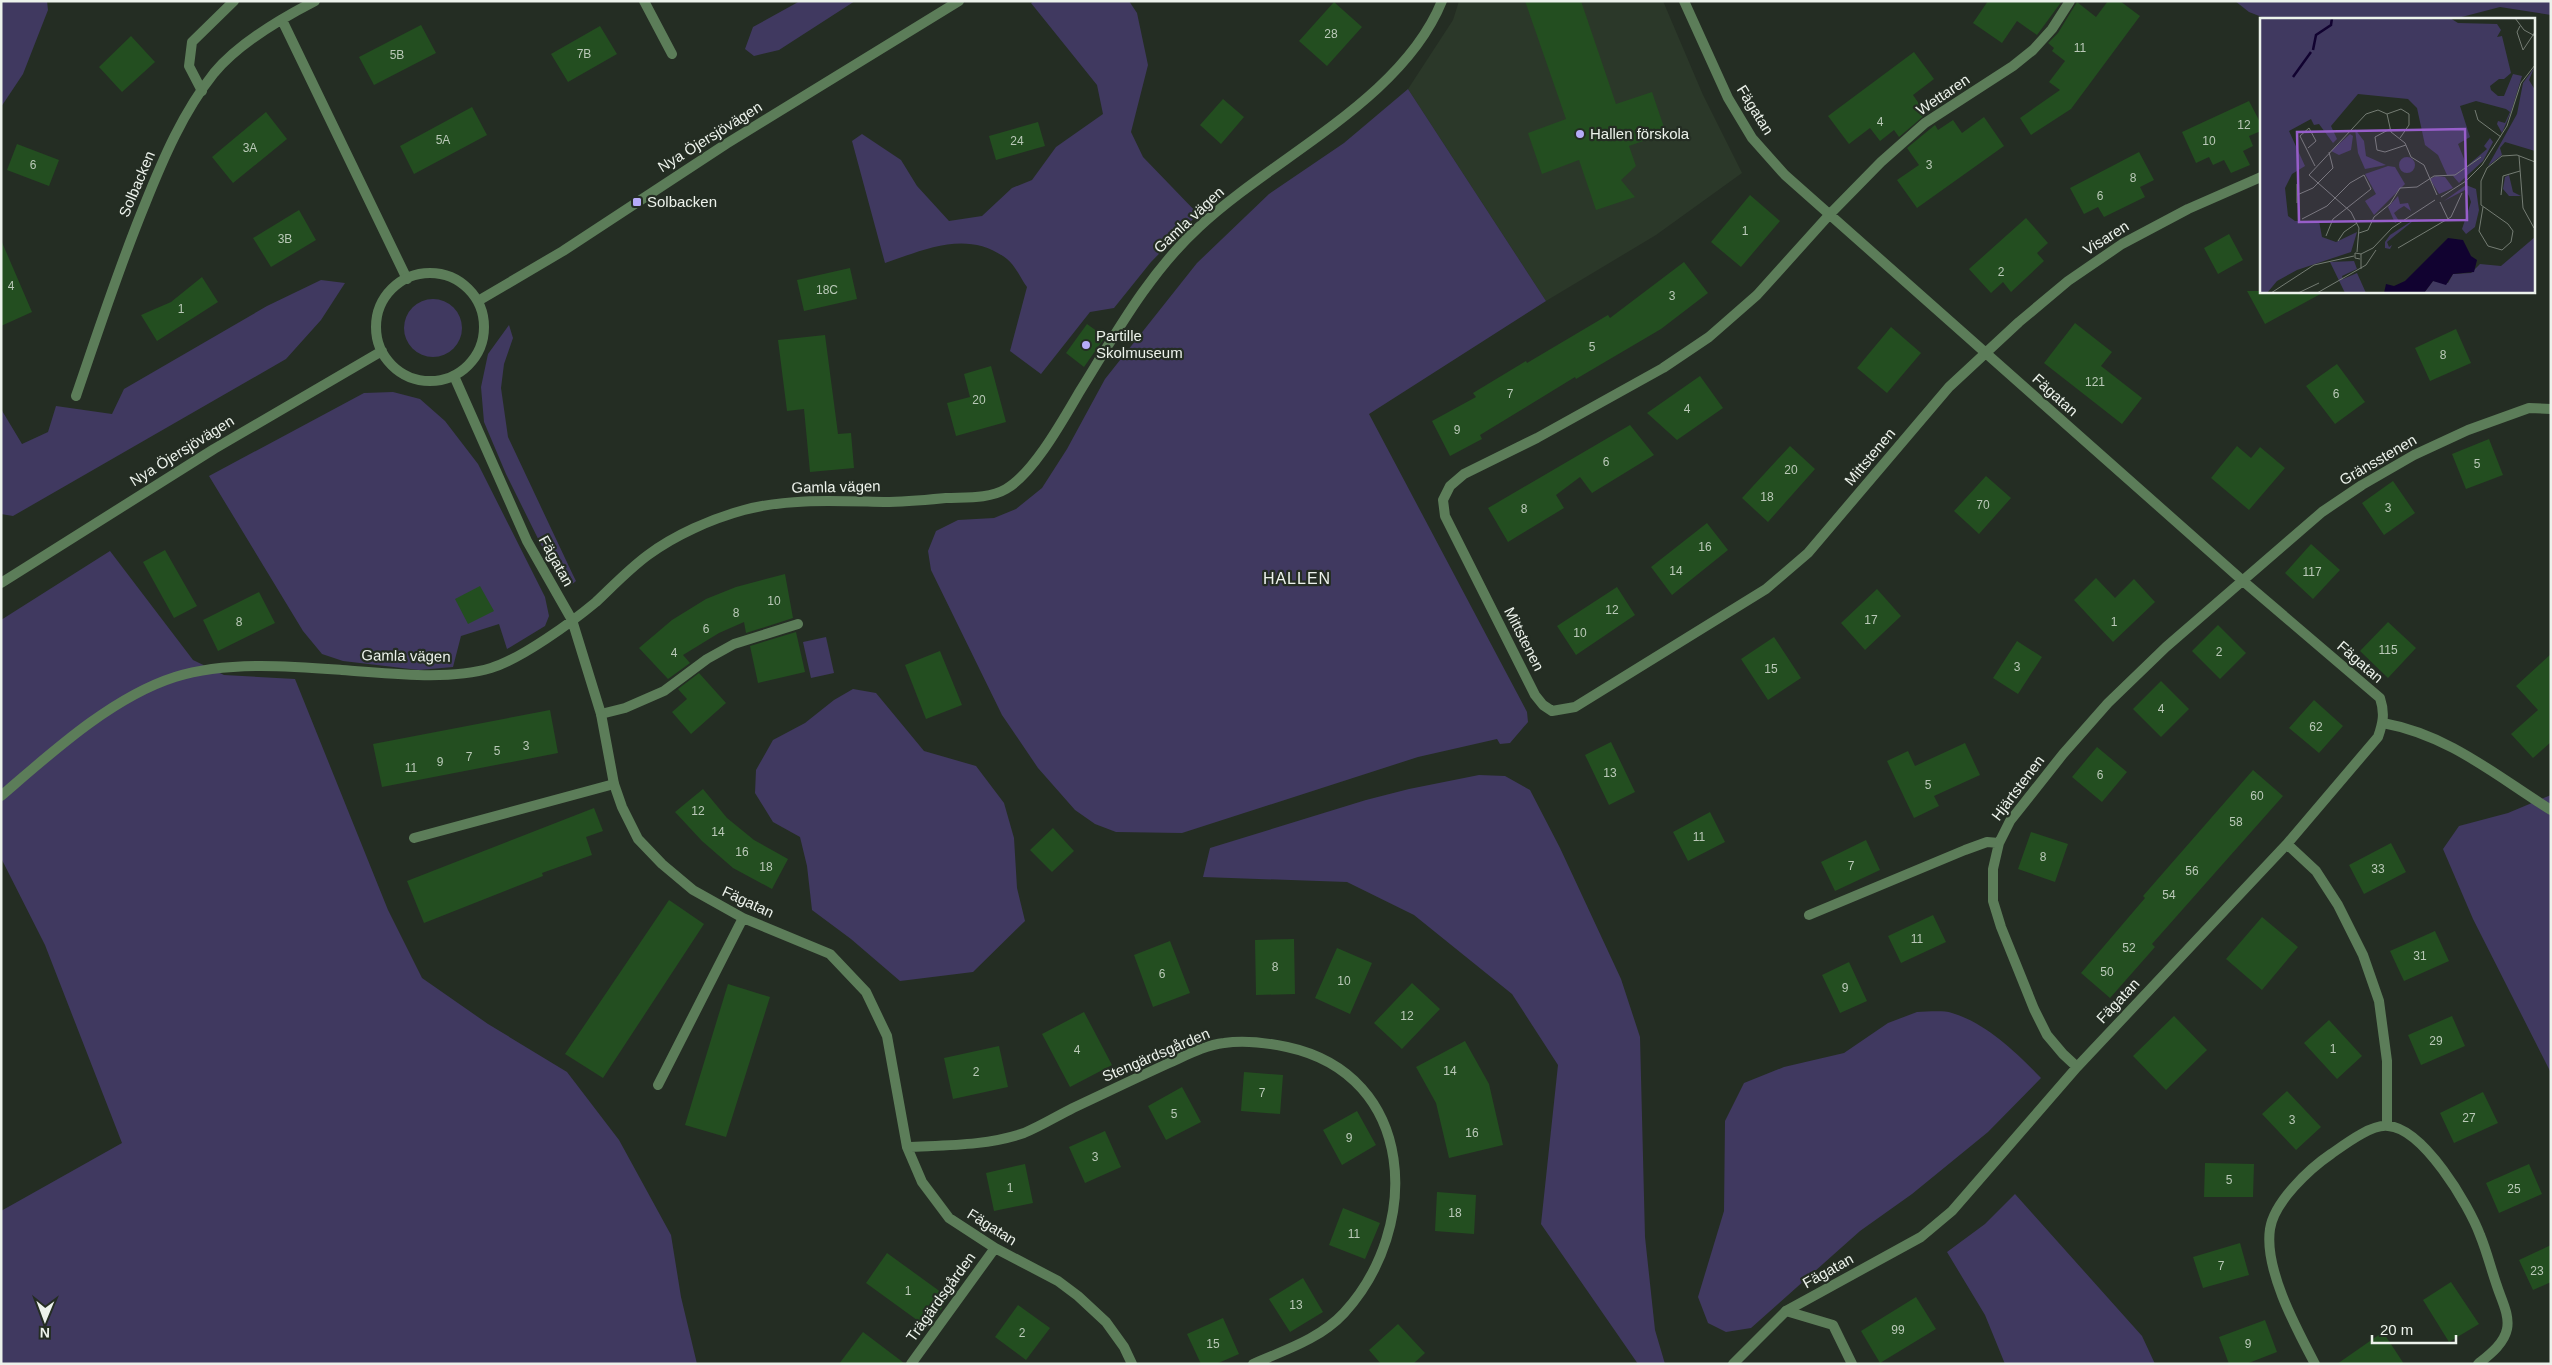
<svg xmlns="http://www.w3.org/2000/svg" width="2552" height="1365" font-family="Helvetica,sans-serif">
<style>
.built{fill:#2b3829}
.green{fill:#403960}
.building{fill:#234e20}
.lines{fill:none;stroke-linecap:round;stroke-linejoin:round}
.service{stroke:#5c7d59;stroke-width:10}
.minor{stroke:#5c7d59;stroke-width:10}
.tertiary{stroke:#5c7d59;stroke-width:10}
.poi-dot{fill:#b6abf8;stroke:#242d23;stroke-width:2}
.labels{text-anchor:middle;stroke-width:4.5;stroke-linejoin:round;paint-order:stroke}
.number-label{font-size:12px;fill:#bac9b8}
.street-label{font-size:15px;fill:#ecf2eb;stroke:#242d23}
.poi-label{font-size:15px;fill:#ecf2eb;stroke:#242d23;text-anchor:start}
.neighbourhood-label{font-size:16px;letter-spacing:1px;fill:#ecf2eb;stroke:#242d23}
.inset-river{fill:none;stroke:#110230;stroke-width:2.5}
.inset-road{fill:none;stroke:#747c73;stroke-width:1}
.view{fill:#975eca;fill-opacity:0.15;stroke:#975eca;stroke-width:2.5}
.inset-edge{fill:none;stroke:#ecf2eb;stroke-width:2.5}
</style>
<rect width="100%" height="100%" fill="#242d23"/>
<path class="built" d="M1459,1H1663L1703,95L1742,173L1656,235L1546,301L1408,89L1453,20Z"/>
<path class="green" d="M1,1H47L48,10L23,74L1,107Z
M800,1H855L779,50L754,56L745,49L753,27Z
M1034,1H1129L1137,13L1148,65L1131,132L1143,157L1198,214L1151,262L1114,308L1090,312L1041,374L1010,351L1027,287C1021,279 1015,265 1007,259C968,229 926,249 885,263L852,141L862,134L901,160L917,186L949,221L982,216L1012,188L1032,180L1056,147L1103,114L1097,85L1031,3Z
M2235,1H2551V15L2500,7L2454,19H2267L2249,12Z
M1408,89L1546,301L1369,414L1527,712L1528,722L1510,743L1500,744L1497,739L1418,757L1182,833L1116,832L1095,824L1075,810L1038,768L1002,715L931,570L928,551L936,531L958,520L994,518L1016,509L1042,488L1067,449L1105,379L1197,263L1269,194L1344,143Z
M321,280L345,283L321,320L286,359L13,516L1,514V409L22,444L48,432L56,406L112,414L124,389L267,306Z
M404 328a29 29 0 1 1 58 0a29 29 0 1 1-58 0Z
M509,325L513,338L504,364L501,388L508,437L573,575L576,581L570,586L563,584L557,577L506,474L484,422L481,387L488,354Z
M393,392L420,399L445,421L478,464L545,597L549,616L545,626L507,649L499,624L461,636L453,667L419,670L343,661L322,654L303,631L209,476L364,393Z
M110,551L193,660L224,675L295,679L388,910L422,978L488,1024L567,1072L619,1140L671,1235L681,1297L697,1364H1V1211L122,1143L45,945L1,858V620Z
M826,637L834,673L811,678L803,642Z
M853,689L876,693L924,751L976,766L1004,803L1014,838L1017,888L1025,921L973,972L900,981L851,939L812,910L807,866L800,837L773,822L755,793L756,770L773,740L805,723L834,700Z
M1479,775L1505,776L1530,790L1560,848L1621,979L1640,1037L1645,1237L1655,1330L1665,1364H1638L1541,1224L1558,1065L1512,994L1414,915L1347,882L1203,877L1210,848L1366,800L1409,789Z
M2551,795V1073L2473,919L2443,849L2459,826L2508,813Z
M1917,1012C1927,1012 1942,1010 1952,1013C1986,1023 2017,1053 2041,1078L1988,1132L1912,1194L1860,1231L1751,1328L1726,1332L1708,1323L1698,1297L1724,1211L1725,1121L1744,1083L1784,1067L1844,1053L1888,1023Z
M2015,1194L2142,1336L2155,1364H2005L1985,1315L1947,1252L1985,1224Z"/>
<path class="building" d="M1525,1H1581L1616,104L1652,92L1666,133L1629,146L1636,166L1621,180L1635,197L1596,210L1579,160L1542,174L1528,133L1566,119Z
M1988,1H2062L2037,35L2017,21L2002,43L1973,23Z
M2108,1H2120L2140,16L2071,109L2031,135L2020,118L2060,90L2049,82L2065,61L2052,51L2054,48L2048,43L2058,33L2077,2L2096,17Z
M1334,2L1362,27L1327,66L1299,41Z
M421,25L436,53L374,85L359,57Z
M600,26L617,54L568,82L551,54Z
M131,36L155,62L122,92L99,67Z
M1914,52L1934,79L1913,95L1926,114L1899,137L1894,130L1880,141L1870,128L1849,144L1828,116Z
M1223,99L1244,117L1221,144L1200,125Z
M2249,101L2261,124V131L2249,136L2253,146L2243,151L2250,165L2231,173L2224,160L2213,165L2209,157L2196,163L2182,132Z
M472,107L487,135L414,174L400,146Z
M266,112L287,139L233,183L212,157Z
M1984,117L2004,146L1917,208L1897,180L1919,165L1907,148L1935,125L1938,130L1953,120L1962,133Z
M1038,122L1045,146L996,160L989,136Z
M17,144L59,160L49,186L7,170Z
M2139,152L2154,180L2140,187L2145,197L2104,217L2098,207L2084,214L2070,188Z
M1750,195L1780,221L1741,267L1711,242Z
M299,210L316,240L271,267L253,238Z
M2026,218L2048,243L2037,253L2044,261L2011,292L2003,282L1991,293L1969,269Z
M2229,234L2243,260L2218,274L2204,248Z
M1,240L32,312L1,326Z
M1684,262L1708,293L1661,329L1576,379L1575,377L1480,435L1482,439L1450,456L1432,421L1476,397L1473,393L1526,361L1527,363L1608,315L1610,318Z
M850,268L857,299L804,311L797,280Z
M202,277L218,302L157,341L141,315L171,302Z
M2247,291H2326L2265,324Z
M2075,323L2112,352L2101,366L2142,398L2122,424L2044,363Z
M1087,324L1105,337L1084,367L1066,353Z
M1891,327L1921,353L1887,393L1857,368Z
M2456,329L2471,363L2430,381L2415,348Z
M825,335L838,434L851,433L854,468L810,472L804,409L787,411L778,340Z
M2337,364L2365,402L2335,424L2306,386Z
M991,366L1006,422L956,436L947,403L970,397L964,374Z
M1700,376L1723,408L1677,440L1647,413Z
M1630,425L1654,455L1592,493L1580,477L1556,495L1564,508L1508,542L1488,508Z
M2489,439L2503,475L2466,489L2452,454Z
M1790,446L1815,469L1768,522L1742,498Z
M2237,446L2251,458L2260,447L2285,468L2249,510L2211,478Z
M1986,476L2011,498L1979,534L1954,511Z
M2393,481L2415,513L2384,535L2362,503Z
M1707,523L1728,550L1672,595L1651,567Z
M2311,544L2340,570L2313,599L2285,573Z
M165,550L197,606L174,618L143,562Z
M785,574L793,618L746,633L744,622L719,633L683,655L690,663L668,679L639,648L672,620L706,599L736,587Z
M2096,578L2115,598L2134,579L2155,602L2113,642L2074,600Z
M480,586L494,611L468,624L455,599Z
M1617,587L1635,615L1576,655L1557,626Z
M1877,589L1901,616L1865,650L1841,623Z
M259,592L275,623L218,651L203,620Z
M2388,622L2416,648L2388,678L2360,651Z
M2218,625L2246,653L2220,679L2192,651Z
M796,632L805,672L758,683L750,646Z
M1774,637L1801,678L1768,700L1741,659Z
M2017,641L2042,657L2018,694L1993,678Z
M940,651L962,705L926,719L905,665Z
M2551,654V742L2533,758L2511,734L2538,710L2516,686Z
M699,673L726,703L691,734L672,712L687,699L678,689Z
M2161,681L2189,709L2161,737L2133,709Z
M2314,700L2343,726L2319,753L2289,728Z
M550,710L558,753L382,787L373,744Z
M1611,742L1635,792L1609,805L1585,755Z
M1965,743L1980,775L1934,796L1939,806L1914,818L1887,761L1908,751L1915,766Z
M2097,747L2127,772L2102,802L2072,777Z
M2253,770L2283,796L2152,944L2155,947L2110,998L2081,973L2145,898L2143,896Z
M703,789L727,818L754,840L788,859L772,889L733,868L702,841L675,812Z
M594,808L603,831L586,837L592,855L542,873L543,876L424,923L407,881Z
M1710,812L1725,842L1688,861L1673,832Z
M1053,828L1074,851L1052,872L1030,850Z
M2031,832L2068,844L2055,882L2018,869Z
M1866,840L1880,870L1835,891L1821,862Z
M2391,843L2406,872L2364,894L2349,865Z
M669,900L704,924L603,1078L565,1054Z
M1933,915L1946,942L1901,963L1888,936Z
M2262,917L2298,947L2262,990L2226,959Z
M2435,931L2449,961L2404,981L2390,951Z
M1294,939L1295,994L1256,995L1255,940Z
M1170,941L1190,993L1153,1007L1134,955Z
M1337,948L1372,963L1350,1014L1315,998Z
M1849,962L1867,1001L1840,1013L1822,975Z
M1412,983L1440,1009L1402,1049L1374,1023Z
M728,984L770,997L726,1137L685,1125Z
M1084,1012L1112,1065L1070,1087L1042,1034Z
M2174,1016L2207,1050L2166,1090L2133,1056Z
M2452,1016L2465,1046L2421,1065L2408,1035Z
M2329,1020L2362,1056L2337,1079L2304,1043Z
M1465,1041L1489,1084L1503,1145L1449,1158L1436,1103L1416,1067Z
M999,1046L1008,1087L953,1099L944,1058Z
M1244,1072L1283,1075L1280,1114L1241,1111Z
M1182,1087L1201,1122L1166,1140L1148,1106Z
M2287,1091L2321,1127L2296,1150L2262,1114Z
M2483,1092L2498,1123L2454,1143L2440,1113Z
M1357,1111L1376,1145L1342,1165L1323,1130Z
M1105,1131L1121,1167L1085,1183L1069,1147Z
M2205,1163L2254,1164L2253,1197H2204Z
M1025,1164L1033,1203L994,1211L986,1173Z
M2529,1164L2542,1194L2499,1213L2486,1183Z
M1437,1192L1476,1195L1474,1234L1435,1231Z
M1343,1208L1380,1223L1365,1259L1329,1245Z
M2240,1243L2249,1275L2203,1288L2193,1257Z
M2551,1245V1282L2533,1290L2519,1260Z
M887,1253L949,1298L928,1328L866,1283Z
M1303,1278L1323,1312L1290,1332L1269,1299Z
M2451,1282L2479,1324L2449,1342L2423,1300Z
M1916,1297L1936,1329L1880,1363L1861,1331Z
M1018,1305L1050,1328L1026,1360L995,1337Z
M1223,1318L1239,1354L1216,1364H1201L1187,1334Z
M2265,1320L2277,1352L2246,1364H2229L2219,1337Z
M1398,1324L1425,1353L1413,1364H1381L1369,1350Z
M863,1332L904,1363V1364H839Z
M2383,1332L2404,1364H2337Z"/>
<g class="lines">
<path class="service" d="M644,1L672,54
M202,91L189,66L192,42L234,1
M601,714L625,708L664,691L707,659L734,644L798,624
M2383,723C2449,735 2495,775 2551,810
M414,838L614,784
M1786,1311L1833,1325L1852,1364"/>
<path class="minor" d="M1684,1L1728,98L1752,138L1785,175L2243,581L2380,698C2385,713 2383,723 2378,737L2287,844L2077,1067L1952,1211L1921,1237L1786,1311L1733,1364
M2070,1L2052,29L2033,50L2013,66L1925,123L1881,162L1830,214L1757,295L1709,337L1663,368L1537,438L1464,474L1450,486L1443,500L1445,516L1535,695L1543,705L1552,711L1575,707L1766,589L1808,553L1949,387L2019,322L2068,281L2122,244L2188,209L2261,177
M282,20L407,279
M454,376L527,541L572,620L601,714L614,784L622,807L638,839L662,864L693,890L743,918L830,954L866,992L887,1036L907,1147L922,1182L949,1218L995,1248L1058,1281L1078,1296L1106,1322L1124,1347L1132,1364
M76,396C98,332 119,267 145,204C163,159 183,112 214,73C239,43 280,19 315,1
M1,796C51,753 112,697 175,677C226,661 289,666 342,670C387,673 448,681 491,668C521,659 572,622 596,602C613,586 629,569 648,555C675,535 711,519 744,510C789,498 837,501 884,502C905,502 925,500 946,498C965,497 989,499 1006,489C1034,473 1064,418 1080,391C1116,333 1149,273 1199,227C1275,156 1402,100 1442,1
M2287,844L2316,871L2338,905L2363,955L2379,1001L2387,1061V1126
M1809,915L1965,850L1987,842L1999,843
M2077,1067L2063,1054L2047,1035L2034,1009L2001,927L1993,901V869L1999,843L2010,821L2063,754L2108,703L2166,647L2322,512L2362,485L2414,455L2468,430L2529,408L2551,409
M658,1085L743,918
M907,1147C947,1145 986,1146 1024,1133C1041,1126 1057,1116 1073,1108C1105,1093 1136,1078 1169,1063C1185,1056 1205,1045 1224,1043C1243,1040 1268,1043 1287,1047C1417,1075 1422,1228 1344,1313C1320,1339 1285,1350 1253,1364
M911,1364L995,1248
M2315,1364C2296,1328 2264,1269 2270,1229C2274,1202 2309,1169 2331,1154C2344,1145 2371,1124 2388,1126C2423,1128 2469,1205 2480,1235C2487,1252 2491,1269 2497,1286C2501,1299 2510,1315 2507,1329C2504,1344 2489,1355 2478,1364"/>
<path class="tertiary" d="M376 327a54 54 0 1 1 108 0a54 54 0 1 1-108 0Z
M478,301L563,251L726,144L959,1
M1,583L214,449L382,351"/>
</g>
<g class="poi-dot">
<circle cx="1580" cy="134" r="5"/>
<rect x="632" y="197" width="10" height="10" rx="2.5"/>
<circle cx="1086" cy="345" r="5"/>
</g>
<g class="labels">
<g class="number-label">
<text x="1331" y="38">28</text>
<text x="2080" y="52">11</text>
<text x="584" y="58">7B</text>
<text x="397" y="59">5B</text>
<text x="1880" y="126">4</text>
<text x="2244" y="129">12</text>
<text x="443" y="144">5A</text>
<text x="1017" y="145">24</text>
<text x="2209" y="145">10</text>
<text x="250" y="152">3A</text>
<text x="33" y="169">6</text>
<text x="1929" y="169">3</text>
<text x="2133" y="182">8</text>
<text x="2100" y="200">6</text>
<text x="1745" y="235">1</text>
<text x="285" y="243">3B</text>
<text x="2001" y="276">2</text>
<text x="11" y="290">4</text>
<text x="827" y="294">18C</text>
<text x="1672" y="300">3</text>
<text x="181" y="313">1</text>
<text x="1592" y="351">5</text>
<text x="2443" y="359">8</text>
<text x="2095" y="386">121</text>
<text x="1510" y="398">7</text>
<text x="2336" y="398">6</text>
<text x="979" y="404">20</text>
<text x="1687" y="413">4</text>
<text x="1457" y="434">9</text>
<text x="1606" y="466">6</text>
<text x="2477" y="468">5</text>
<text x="1791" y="474">20</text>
<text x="1767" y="501">18</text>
<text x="1983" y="509">70</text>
<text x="2388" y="512">3</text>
<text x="1524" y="513">8</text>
<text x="1705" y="551">16</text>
<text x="1676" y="575">14</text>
<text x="2312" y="576">117</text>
<text x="774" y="605">10</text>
<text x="1612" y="614">12</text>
<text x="736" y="617">8</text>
<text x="1871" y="624">17</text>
<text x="239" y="626">8</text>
<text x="2114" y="626">1</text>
<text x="706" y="633">6</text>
<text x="1580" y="637">10</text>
<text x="2388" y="654">115</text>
<text x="2219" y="656">2</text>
<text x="674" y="657">4</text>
<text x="2017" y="671">3</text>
<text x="1771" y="673">15</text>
<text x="2161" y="713">4</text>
<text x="2316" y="731">62</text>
<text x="526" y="750">3</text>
<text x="497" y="755">5</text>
<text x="469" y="761">7</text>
<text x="440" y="766">9</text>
<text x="411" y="772">11</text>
<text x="1610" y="777">13</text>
<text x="2100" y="779">6</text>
<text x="1928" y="789">5</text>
<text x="2257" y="800">60</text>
<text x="698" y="815">12</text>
<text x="2236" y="826">58</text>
<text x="718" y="836">14</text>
<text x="1699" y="841">11</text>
<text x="742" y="856">16</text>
<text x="2043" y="861">8</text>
<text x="1851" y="870">7</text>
<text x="766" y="871">18</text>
<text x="2378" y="873">33</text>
<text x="2192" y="875">56</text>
<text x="2169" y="899">54</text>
<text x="1917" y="943">11</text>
<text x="2129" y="952">52</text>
<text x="2420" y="960">31</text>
<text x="1275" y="971">8</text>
<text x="2107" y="976">50</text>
<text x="1162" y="978">6</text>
<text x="1344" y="985">10</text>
<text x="1845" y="992">9</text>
<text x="1407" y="1020">12</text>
<text x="2436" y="1045">29</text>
<text x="2333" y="1053">1</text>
<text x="1077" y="1054">4</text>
<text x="1450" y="1075">14</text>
<text x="976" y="1076">2</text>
<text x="1262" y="1097">7</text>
<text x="1174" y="1118">5</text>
<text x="2469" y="1122">27</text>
<text x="2292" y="1124">3</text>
<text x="1472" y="1137">16</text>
<text x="1349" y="1142">9</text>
<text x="1095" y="1161">3</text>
<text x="2229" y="1184">5</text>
<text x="1010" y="1192">1</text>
<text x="2514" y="1193">25</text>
<text x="1455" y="1217">18</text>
<text x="1354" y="1238">11</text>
<text x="2221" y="1270">7</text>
<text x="2537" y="1275">23</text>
<text x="908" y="1295">1</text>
<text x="1296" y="1309">13</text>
<text x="1898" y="1334">99</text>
<text x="1022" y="1337">2</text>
<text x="1213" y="1348">15</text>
<text x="2248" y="1348">9</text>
</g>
<g class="street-label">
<text transform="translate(1943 95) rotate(-34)" y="5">Wettaren</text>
<text transform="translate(1755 110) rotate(58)" y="5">Fägatan</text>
<text transform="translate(710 137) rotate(-32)" y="5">Nya Öjersjövägen</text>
<text transform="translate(137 184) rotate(-67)" y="5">Solbacken</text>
<text transform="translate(1189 220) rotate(-43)" y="5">Gamla vägen</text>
<text transform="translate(2106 238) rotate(-32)" y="5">Visaren</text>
<text transform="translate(2055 395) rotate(42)" y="5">Fägatan</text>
<text transform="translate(182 451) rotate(-32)" y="5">Nya Öjersjövägen</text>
<text transform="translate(1870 457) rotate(-50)" y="5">Mittstenen</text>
<text transform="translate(2378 460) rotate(-30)" y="5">Gränsstenen</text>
<text transform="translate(836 487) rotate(-1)" y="5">Gamla vägen</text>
<text transform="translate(556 561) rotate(61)" y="5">Fägatan</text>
<text transform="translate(1524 639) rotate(63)" y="5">Mittstenen</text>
<text transform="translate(406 656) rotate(1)" y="5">Gamla vägen</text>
<text transform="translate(2360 662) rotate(41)" y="5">Fägatan</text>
<text transform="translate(2018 788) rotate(-53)" y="5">Hjärtstenen</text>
<text transform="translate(748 902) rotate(25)" y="5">Fägatan</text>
<text transform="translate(2118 1001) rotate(-47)" y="5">Fägatan</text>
<text transform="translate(1156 1055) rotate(-23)" y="5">Stengärdsgården</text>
<text transform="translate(992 1227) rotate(32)" y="5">Fägatan</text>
<text transform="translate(1828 1271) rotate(-29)" y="5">Fägatan</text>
<text transform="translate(941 1297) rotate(-54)" y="5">Trägärdsgården</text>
</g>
<g class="poi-label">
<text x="1590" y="139">Hallen förskola</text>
<text x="647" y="207">Solbacken</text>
<text x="1096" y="341">Partille<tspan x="1096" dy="17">Skolmuseum</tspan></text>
</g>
<g class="neighbourhood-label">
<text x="1297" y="584">HALLEN</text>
</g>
</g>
<g transform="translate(2260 18)">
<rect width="275" height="275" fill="#242d23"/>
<path d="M0,0H190L198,5L237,6L241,12L237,19L242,18L251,55L244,61H239L230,68L231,72L238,78H244L253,56L262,58L251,94L242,115L237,106L238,103L245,105L250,94L246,91L216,83L200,88L210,119L198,126L207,148L227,131L224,128L230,120L233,124L223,143L199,165L193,158L187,157L178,137L165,127L157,90L148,81L98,76L71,108L77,121L73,125L59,106L54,107L51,101L29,113L45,148L32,156L25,170L28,198L35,203H59L62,219L76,224L97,214L91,234L37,252L17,263L7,275H0ZM274,50L269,62L275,72V133L245,124L240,130L242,137L228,148L257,96L263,65ZM95,111L104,123L106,138L126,147L105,151L98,135ZM90,116L93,118L91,132L79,137L71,133ZM139 147a8 8 0 1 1 16 0a8 8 0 1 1-16 0ZM128,148L135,149L145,166L114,197L105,183L116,176L105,156ZM249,157L253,174L261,178H249L243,171L245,159ZM176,158L185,159L193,170L179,176L170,161ZM206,167L216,171L219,192L215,209L206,216L202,211L211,184L209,178L205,172L184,183ZM138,178L140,186L148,185L151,193L144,188L139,191L134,195L139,203L135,205L128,189ZM158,199L127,224L129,229L132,227L130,231L125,230V224L130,217ZM275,219V275H164L173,263L188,265L193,256L211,255L220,246L241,248ZM94,243L97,251L82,258L83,261L97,255L106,275H85L70,244Z" fill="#403960"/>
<path d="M188,220L203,222L211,238L217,242L214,254L193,256L186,267L173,263L164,275H124L126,266L134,268L145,263Z" fill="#110230"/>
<path class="inset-river" d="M53,32L56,17L71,7L72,0M33,59L51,34"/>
<path class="inset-road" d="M255,0L264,12L275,18M260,8L257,14L263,32L275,14M215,92L218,102L241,119M127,96L141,91L149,96V107L140,120M130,111L115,119L117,132L125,134L146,127M48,130L56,123L49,110L40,118L55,148M259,138L263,190L274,210M37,177L53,170L73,150L69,134M241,177L243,158L260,153M181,179L206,163L222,147L247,108L261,65L275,47M180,184L188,201M37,185V166M223,189L219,213L228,228L242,232L251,224L253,213L248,206L221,187V163L227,150L242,138L257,137L275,144M42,201L67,188L90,165L104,157L111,171L73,201L66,218M99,215L108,212L114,199L130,186L140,170L157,169L174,158L195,157L221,139M78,223L84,214L97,205M138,230L191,199L202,175M97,234L99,210L91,194L49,157L106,96L118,92L127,96L131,114L145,125L151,139L164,147L177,177M101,236L113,230L132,210L175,182M100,241L95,240V235L101,236V251M11,275L54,247L94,238M38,275L59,265M57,275L106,247L116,232"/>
<path class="view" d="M205,111L207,202L39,204L37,114Z"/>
<rect width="275" height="275" class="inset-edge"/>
</g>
<rect width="2552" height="1365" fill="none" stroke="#ecf2eb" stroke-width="5"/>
<g transform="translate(45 1320) rotate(181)" stroke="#242d23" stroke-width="4" paint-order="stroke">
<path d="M0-4L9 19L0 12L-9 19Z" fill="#ecf2eb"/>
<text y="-8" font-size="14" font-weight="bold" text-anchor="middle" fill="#ecf2eb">N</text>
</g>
<path d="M2372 1335v8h84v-8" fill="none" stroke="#ecf2eb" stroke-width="2.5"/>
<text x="2380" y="1335" font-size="15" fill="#ecf2eb" stroke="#242d23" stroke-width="4" paint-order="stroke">20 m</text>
</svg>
